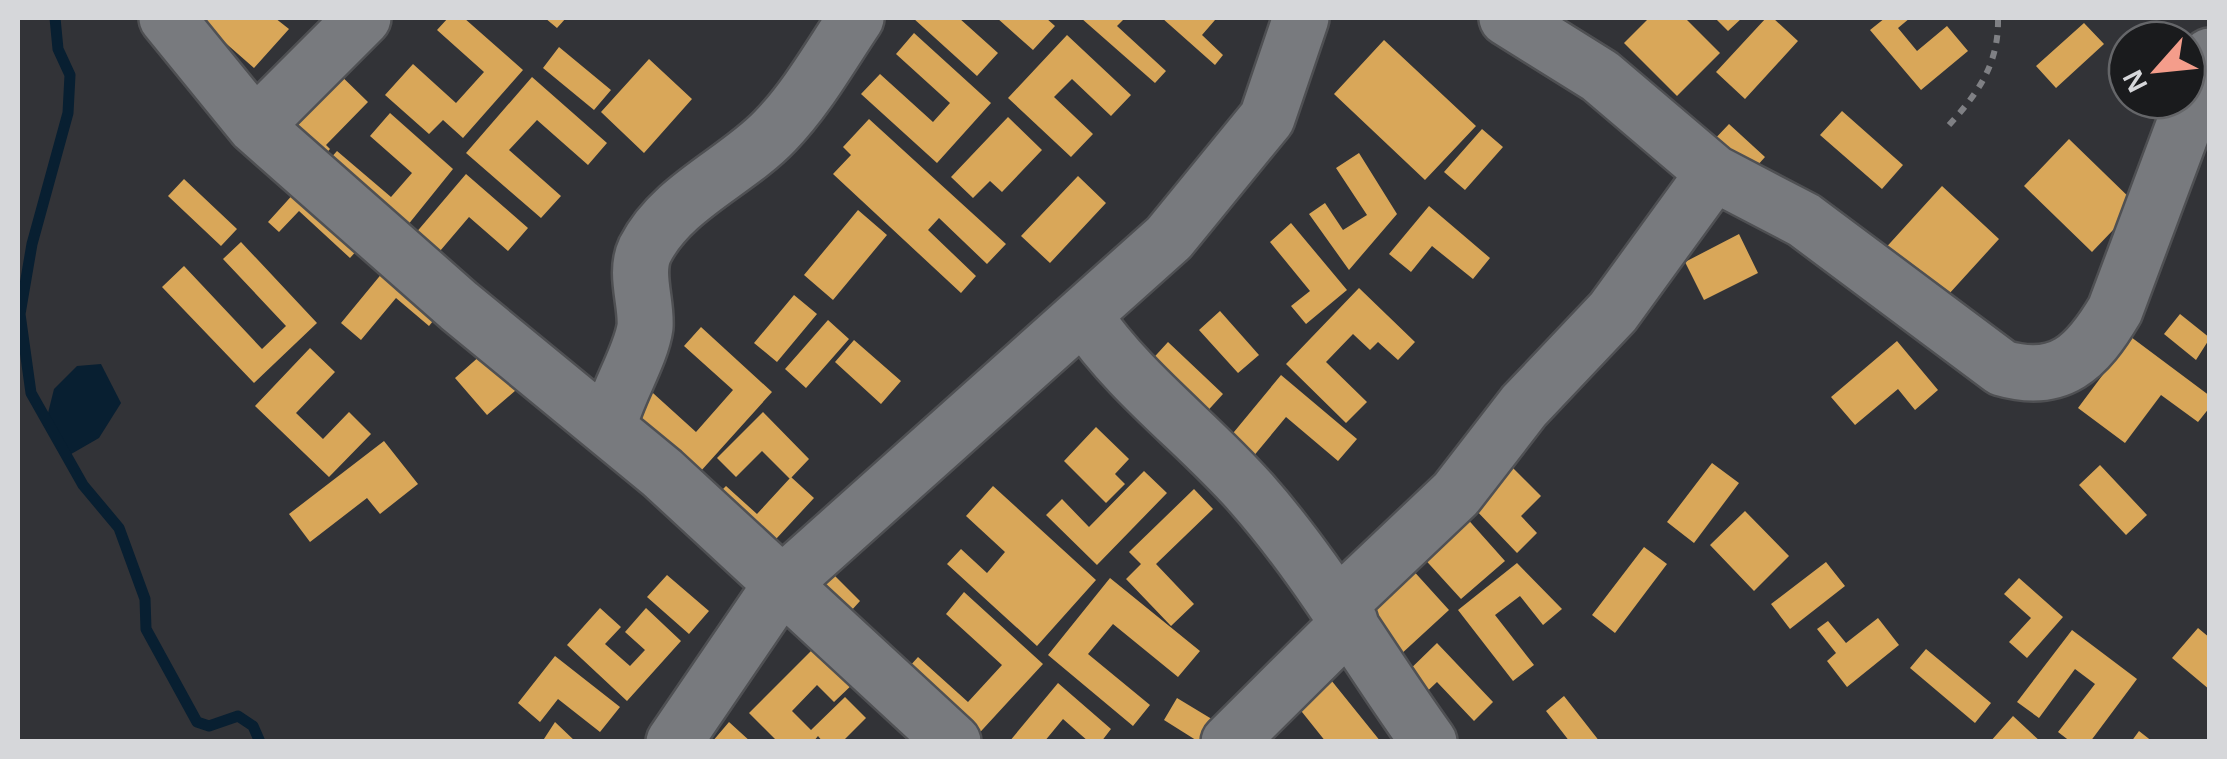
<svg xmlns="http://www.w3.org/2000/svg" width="2227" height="759" font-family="Helvetica,sans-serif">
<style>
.water{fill:#081f31}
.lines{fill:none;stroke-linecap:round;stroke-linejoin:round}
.stream{stroke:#081f31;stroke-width:11}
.building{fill:#d9a759}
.minor-casing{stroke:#4f5053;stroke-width:60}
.path{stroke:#7f8084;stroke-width:6;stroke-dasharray:8 8;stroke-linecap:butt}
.minor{stroke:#787a7e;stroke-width:55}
</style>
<rect width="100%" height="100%" fill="#323337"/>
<path class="water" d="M101,364L121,403L99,438L66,457L47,417L54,389L77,366Z"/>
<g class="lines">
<path class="stream" d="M55,18L58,49L70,75L68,113L32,244L20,314L31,393L83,485L119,528L145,599L146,629L197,722L209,726L238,716L253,726L260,742"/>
</g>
<path class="building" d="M197,18H275L289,29L254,68Z
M448,18H464L523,70L463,138L443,120L429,134L385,95L413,64L456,103L484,72L437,30Z
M545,18H566L557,28Z
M913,18H959L998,53L977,76Z
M997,18H1046L1055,26L1033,50Z
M1081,18H1125L1117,26L1166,71L1155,83Z
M1162,18H1212L1215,20L1202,35L1223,55L1215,65Z
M1649,18H1685L1720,53L1677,96L1624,43Z
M1715,18H1742L1728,31Z
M1766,18H1773L1798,41L1745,99L1716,72Z
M1885,18H1910L1898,28L1917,51L1947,26L1968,51L1921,90L1870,30Z
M2084,23L2104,44L2056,88L2036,66Z
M914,33L991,103L937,163L861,94L880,74L933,122L950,103L896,54Z
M1067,35L1131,95L1111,116L1072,79L1054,97L1093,134L1071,157L1008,98Z
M1384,40L1476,126L1425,180L1334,94Z
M559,47L611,90L594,110L543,68Z
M649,59L692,99L644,153L601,112Z
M330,65L368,102L326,145L330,149L316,165L273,124Z
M532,77L607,143L588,165L537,120L509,150L561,196L541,218L466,153Z
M1842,111L1903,165L1882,189L1820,135Z
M390,113L453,169L399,236L320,170L337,151L391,197L412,173L370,136Z
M1008,117L1042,150L1002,192L990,181L973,198L951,177Z
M869,119L1006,244L987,264L939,218L928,230L976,276L961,293L833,174L851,155L843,147Z
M1729,124L1765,157L1747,177L1711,143Z
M1482,129L1503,147L1465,190L1444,172Z
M2069,139L2137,205L2092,252L2024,186Z
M1359,153L1397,214L1349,270L1309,214L1325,203L1343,230L1367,215L1336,168Z
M466,174L528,228L508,251L469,217L440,251L465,273L451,289L403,248Z
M1078,176L1106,203L1050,263L1021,236Z
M184,179L237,229L221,246L168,196Z
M306,180L368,238L350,258L299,211L279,232L268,222Z
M1942,186L1999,239L1938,306L1881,253Z
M1429,206L1490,258L1473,279L1432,246L1411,272L1389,254Z
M858,210L887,235L833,300L804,275Z
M1291,223L1347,290L1306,324L1291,306L1310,291L1270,242Z
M1739,234L1758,273L1704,300L1685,262Z
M241,242L317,323L254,383L162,287L184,266L262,349L286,326L223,259Z
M388,266L442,310L429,326L396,298L361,340L341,323Z
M1359,288L1415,342L1398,360L1378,342L1370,350L1353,334L1326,362L1367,402L1346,423L1286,364Z
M794,295L817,314L777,362L754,343Z
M1220,311L1259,355L1238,373L1199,330Z
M2180,314L2210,338L2196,360L2164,334Z
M828,320L849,339L806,388L785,369Z
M701,327L772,392L700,472L625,404L643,384L696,432L733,390L684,346Z
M2131,337L2210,396V407L2198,422L2161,395L2125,443L2078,408Z
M854,340L901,381L881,404L835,362Z
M1897,341L1938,390L1915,410L1898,389L1855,425L1831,397Z
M1168,342L1223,394L1202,417L1147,365Z
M490,347L523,384L487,415L455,378Z
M310,348L335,372L296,413L323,439L349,412L371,434L329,477L255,406Z
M1281,375L1357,439L1338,461L1286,417L1252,458L1229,438Z
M763,412L809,459L790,479L762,451L736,477L717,458Z
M1096,427L1129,459L1115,474L1125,484L1106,503L1064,461Z
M384,441L418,484L380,514L367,498L310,542L289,514Z
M1712,463L1739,483L1694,543L1667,522Z
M2100,465L2147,515L2126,535L2079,485Z
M1512,467L1541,496L1521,516L1537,533L1517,553L1472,506Z
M1144,471L1167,493L1097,565L1046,515L1062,499L1089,527Z
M791,477L814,498L764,552L710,502L726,486L757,514Z
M993,486L1096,580L1037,646L947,564L961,549L987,573L1005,552L966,516Z
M1194,489L1213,509L1156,564L1194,604L1171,626L1126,579L1141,564L1129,552Z
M1745,511L1789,556L1754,591L1710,545Z
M1464,515L1505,561L1461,599L1420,554Z
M1644,547L1667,564L1615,633L1592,615Z
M1826,562L1845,586L1790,629L1771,604Z
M1517,563L1562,609L1543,625L1520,596L1495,615L1534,665L1513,681L1458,610Z
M823,564L860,601L841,622L803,584Z
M1410,567L1449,610L1387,667L1364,609Z
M667,575L709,611L689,634L647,597Z
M1110,578L1200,651L1178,677L1113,624L1088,654L1150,705L1133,726L1048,655Z
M2019,578L2063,617L2027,658L2009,642L2031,618L2004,594Z
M964,592L1043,664L972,741L901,676L918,657L968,702L1002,665L946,614Z
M600,608L621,627L605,644L630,666L645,650L625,632L646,608L681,641L627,701L567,645Z
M1878,618L1899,645L1847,687L1827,661L1836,653L1817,629L1828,621L1846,643Z
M2198,628L2210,638V690L2172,658Z
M2072,630L2137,679L2090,742H2071L2058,732L2095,684L2075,669L2039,718L2017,702Z
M1437,643L1493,702L1474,721L1437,682L1418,700L1399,680Z
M818,644L855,682L834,702L817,685L792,711L811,730L845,697L866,718L842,742H823L818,736L813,742H778L749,713Z
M1926,649L1991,703L1975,723L1910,668Z
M555,656L620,707L600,732L558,699L540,722L518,703Z
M1331,680L1381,742H1326L1298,707Z
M1058,683L1111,729L1101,742H1089L1063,719L1044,742H1009Z
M1564,696L1600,742H1570L1546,711Z
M1177,698L1220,724L1210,742H1199L1164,720Z
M2013,716L2041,742H1990Z
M555,722L576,742H542Z
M729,722L751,742H712Z
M2139,731L2153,742H2131Z"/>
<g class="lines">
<g class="minor-casing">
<path id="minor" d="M167,18L255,126L459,306L662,473L953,742
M1507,18L1600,76L1714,173L1804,220L2002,368C2060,385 2087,357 2115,310L2210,56
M255,126L363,18
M1084,316C1130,384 1197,432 1251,493C1319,570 1369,659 1429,742
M608,428C616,394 641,356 645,327C647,303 634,273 645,250C672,197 736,172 775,131C807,98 831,55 856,18
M1338,606L1456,494L1524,406L1613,312L1714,173
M674,742L781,585L1169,238L1267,118L1301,18
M1229,742L1350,622"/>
</g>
<path class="path" d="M1949,125C1979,92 1999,63 1998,18"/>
<use href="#minor" class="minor"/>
</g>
<rect width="2227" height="759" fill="none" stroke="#d6d7da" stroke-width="40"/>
<g transform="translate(2157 70) rotate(243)"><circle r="48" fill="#1a1b1d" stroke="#656669" stroke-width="2.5"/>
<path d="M0-8L18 38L0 25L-18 38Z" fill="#f49d8b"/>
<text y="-15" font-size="28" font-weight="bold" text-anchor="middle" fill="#d6d7da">N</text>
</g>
</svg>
